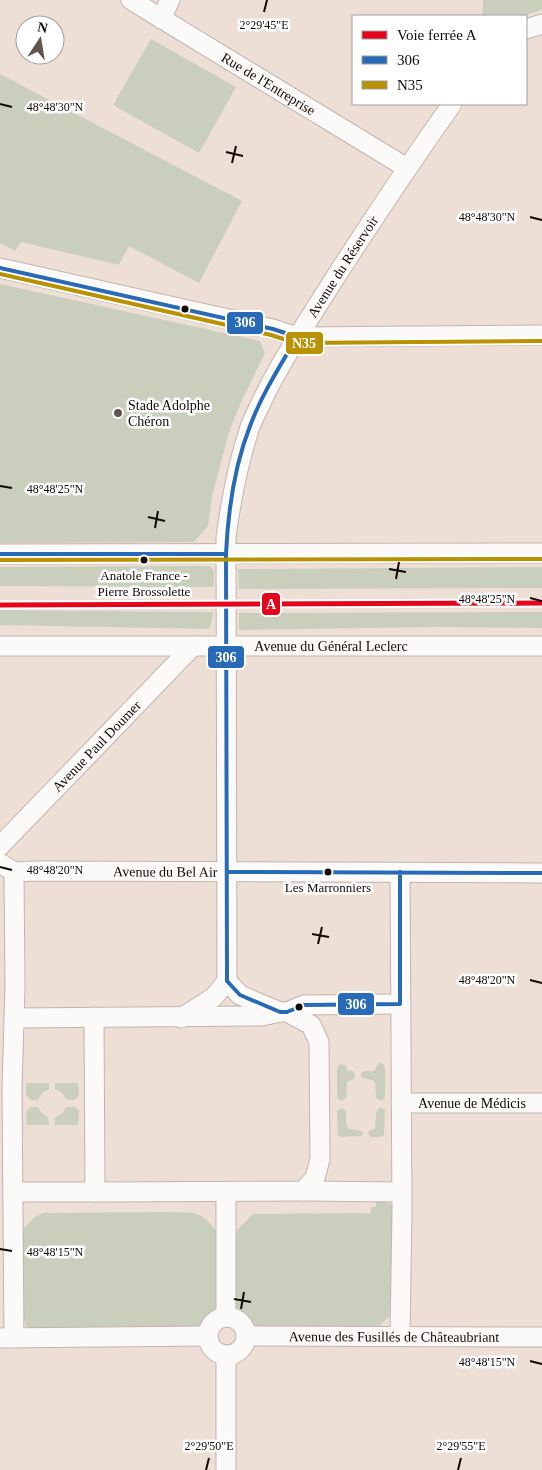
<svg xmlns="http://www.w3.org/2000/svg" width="542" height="1470" font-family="'Times New Roman',serif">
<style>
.green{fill:#cacfbd}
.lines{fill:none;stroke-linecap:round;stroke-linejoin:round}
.minor-casing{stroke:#c0b4ad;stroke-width:21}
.minor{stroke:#fcfaf9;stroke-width:19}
.bus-1-casing{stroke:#fff;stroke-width:8}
.bus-2-casing{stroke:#fff;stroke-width:8}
.bus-1{stroke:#286ab7;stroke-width:4}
.bus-2{stroke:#b89203;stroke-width:4}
.rail-1-casing{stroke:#fff;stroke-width:9}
.rail-1{stroke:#e3051c;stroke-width:5}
.ticks{fill:none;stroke:#120905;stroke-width:2}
.bus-dot{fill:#120905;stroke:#fff;stroke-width:2}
.poi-dot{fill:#5f544e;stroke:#fff;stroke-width:2}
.labels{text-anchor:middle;stroke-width:5;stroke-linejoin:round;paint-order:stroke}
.bus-label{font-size:13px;fill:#120905;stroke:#fff}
.street-label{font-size:14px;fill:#120905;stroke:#fff}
.poi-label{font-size:14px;fill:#120905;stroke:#fff;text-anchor:start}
.ticks-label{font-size:12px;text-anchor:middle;fill:#120905;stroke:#fff;stroke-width:5;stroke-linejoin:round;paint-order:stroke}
.line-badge{stroke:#fff;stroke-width:2}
.badge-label{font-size:14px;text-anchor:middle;font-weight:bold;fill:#fff}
</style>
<rect width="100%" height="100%" fill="#eedfd6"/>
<path class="green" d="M483,0H542V10L522,16H482Z
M151,39L236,87L199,153L113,105Z
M0,74L242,201L199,283L129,246L119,265L21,242L15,251L0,243Z
M0,284L260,341L265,353L243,398L230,429L212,496L208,526L194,542L0,543Z
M210,566L214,571V587L0,586V567Z
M542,567V588L239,589L238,569Z
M0,610L213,612L212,621L209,629L0,625Z
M542,612V628L436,627L239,630V613Z
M379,1063L383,1064L385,1067V1095L384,1099L382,1100H378L376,1097L375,1082L372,1080L362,1078L361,1075L363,1071H374Z
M340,1064L345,1065L347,1067V1071H353L355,1075V1078L347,1082L346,1098L342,1101L338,1099L337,1095V1069Z
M26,1083H49V1089L42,1093L38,1100H30L29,1097L26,1096Z
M55,1083H78L79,1096L74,1100L66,1099L62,1093L55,1089Z
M30,1107H38L41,1112L48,1118L49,1125H27L26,1111L28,1110Z
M66,1107H75L79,1111L78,1125H55V1117L62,1114Z
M342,1108L346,1111V1124L348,1129L362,1131L363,1133L362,1136L341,1137L338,1135L337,1111Z
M379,1108L385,1109L384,1135L381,1137H370L368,1132L375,1128L376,1113Z
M376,1201C385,1201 391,1201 394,1210L393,1311C388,1319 381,1325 373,1329L258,1328L252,1326L247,1319L237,1311L235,1306V1236L238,1229L253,1214L371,1213V1207H376Z
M168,1212C194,1213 200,1209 217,1232L218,1309L208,1316L204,1324L199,1327L30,1330L27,1327L23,1316V1229L35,1217L43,1213Z"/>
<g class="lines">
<g class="minor-casing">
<g id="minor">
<path id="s1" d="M131,0L407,168"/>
<path d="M161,19L170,0"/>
<path d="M526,29L542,24"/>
<path d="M0,268L273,329L297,337L542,335"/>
<path d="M0,554L542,553"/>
<path id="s2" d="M0,646H542"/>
<path id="s3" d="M0,846L193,646"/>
<path id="s4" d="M0,863L14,872L36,871L542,873"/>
<path d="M227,981L240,995L280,1012"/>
<path d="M94,1017L95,1192L303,1191L315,1178L320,1159L319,1042L311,1025L287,1012"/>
<path d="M14,1018L262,1016L280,1012H287L304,1005L400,1004"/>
<path id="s5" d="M181,1018L214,997L227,981L226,537C231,500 238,463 250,427C253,419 257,411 261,403C276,371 295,341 314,311C358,241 404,172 452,104"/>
<path id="s6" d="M401,1103H542"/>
<path d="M303,1191L402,1192"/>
<path d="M13,1192H95"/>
<path d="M226,1192V1317"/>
<circle cx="227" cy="1336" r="19"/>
<path id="s7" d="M246,1336L542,1337"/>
<path d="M400,1336L402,1211L400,872"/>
<path d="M0,1338L208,1336"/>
<path d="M14,1338L12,1088L15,987L14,872"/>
<path d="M226,1355V1470"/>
</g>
</g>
<use href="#minor" class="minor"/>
<g class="bus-1-casing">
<path id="bus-1" d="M0,268L273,329L297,337C280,366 262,394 250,426C234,467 228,510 226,554L227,981L240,995L280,1012H287L304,1005L400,1004V872
M0,554H226
M227,872L542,873"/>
</g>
<g class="bus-2-casing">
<path id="bus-2" d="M0,274L271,335L296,343L542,341
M0,560L542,559"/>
</g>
<use href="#bus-1" class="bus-1"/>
<use href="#bus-2" class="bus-2"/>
<g class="rail-1-casing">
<path id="rail-1" d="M0,605L542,603"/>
</g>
<use href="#rail-1" class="rail-1"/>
</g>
<path class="ticks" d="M264,12L267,0M0,104L12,107M226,152L243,156M232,163L236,146M530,217L542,220M0,486L12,488M148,517L165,521M155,528L158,511M389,569L406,572M396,579L399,562M530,598L542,601M0,867L12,870M312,934L329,937M318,944L322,927M530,980L542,983M0,1249L12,1251M234,1299L251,1302M241,1309L244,1292M530,1361L542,1364M206,1470L209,1458M458,1470L461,1458"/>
<g class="bus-dot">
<circle cx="185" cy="309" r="4.5"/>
<circle cx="144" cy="560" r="4.5"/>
<circle cx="328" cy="872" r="4.5"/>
<circle cx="299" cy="1007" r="4.5"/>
</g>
<circle class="poi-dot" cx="118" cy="413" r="5"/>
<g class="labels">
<g class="bus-label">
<text x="144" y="580">Anatole France -<tspan x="144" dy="16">Pierre Brossolette</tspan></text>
<text x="328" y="892">Les Marronniers</text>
</g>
<g class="street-label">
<text dy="5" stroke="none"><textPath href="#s1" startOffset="161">Rue de l'Entreprise</textPath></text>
<text dy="5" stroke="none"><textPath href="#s5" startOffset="802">Avenue du Réservoir</textPath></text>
<text dy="5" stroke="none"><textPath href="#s2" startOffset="331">Avenue du Général Leclerc</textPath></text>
<text dy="5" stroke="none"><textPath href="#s3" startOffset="139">Avenue Paul Doumer</textPath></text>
<text dy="5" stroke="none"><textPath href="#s4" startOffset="168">Avenue du Bel Air</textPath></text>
<text dy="5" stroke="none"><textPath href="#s6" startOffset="71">Avenue de Médicis</textPath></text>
<text dy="5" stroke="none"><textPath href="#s7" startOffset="148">Avenue des Fusillés de Châteaubriant</textPath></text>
</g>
<g class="poi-label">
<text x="128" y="410">Stade Adolphe<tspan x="128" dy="16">Chéron</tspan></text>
</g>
</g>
<g class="ticks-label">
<text x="264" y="29">2°29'45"E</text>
<text x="55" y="111">48°48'30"N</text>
<text x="487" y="221">48°48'30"N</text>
<text x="55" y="493">48°48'25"N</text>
<text x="487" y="603">48°48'25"N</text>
<text x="55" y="874">48°48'20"N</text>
<text x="487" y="984">48°48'20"N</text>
<text x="55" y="1256">48°48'15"N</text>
<text x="487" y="1366">48°48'15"N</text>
<text x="209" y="1450">2°29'50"E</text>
<text x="461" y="1450">2°29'55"E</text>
</g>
<g class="line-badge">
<rect x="226" y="311" width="38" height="24" rx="5" fill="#286ab7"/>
<rect x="285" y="331" width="39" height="24" rx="5" fill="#b89203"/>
<rect x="261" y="592" width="20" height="24" rx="5" fill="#e3051c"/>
<rect x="207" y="645" width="38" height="24" rx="5" fill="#286ab7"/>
<rect x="337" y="992" width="38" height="24" rx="5" fill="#286ab7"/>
</g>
<g class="badge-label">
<text x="245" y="327">306</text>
<text x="304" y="348">N35</text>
<text x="271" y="609">A</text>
<text x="226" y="662">306</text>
<text x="356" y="1009">306</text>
</g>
<rect x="352" y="15" width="175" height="90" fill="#ffffff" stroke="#a09d9b"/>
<rect x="362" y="31" width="25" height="8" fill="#e3051c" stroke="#a09d9b"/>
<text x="397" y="40" font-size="15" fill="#120905">Voie ferrée A</text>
<rect x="362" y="56" width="25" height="8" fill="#286ab7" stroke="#a09d9b"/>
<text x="397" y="65" font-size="15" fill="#120905">306</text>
<rect x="362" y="81" width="25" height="8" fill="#b89203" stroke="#a09d9b"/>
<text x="397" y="90" font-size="15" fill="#120905">N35</text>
<g transform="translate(40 40) rotate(12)"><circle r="24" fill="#ffffff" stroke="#a09d9b"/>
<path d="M0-4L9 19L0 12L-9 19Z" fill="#5f544e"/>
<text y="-8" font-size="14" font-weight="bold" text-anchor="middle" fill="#120905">N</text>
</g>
</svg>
